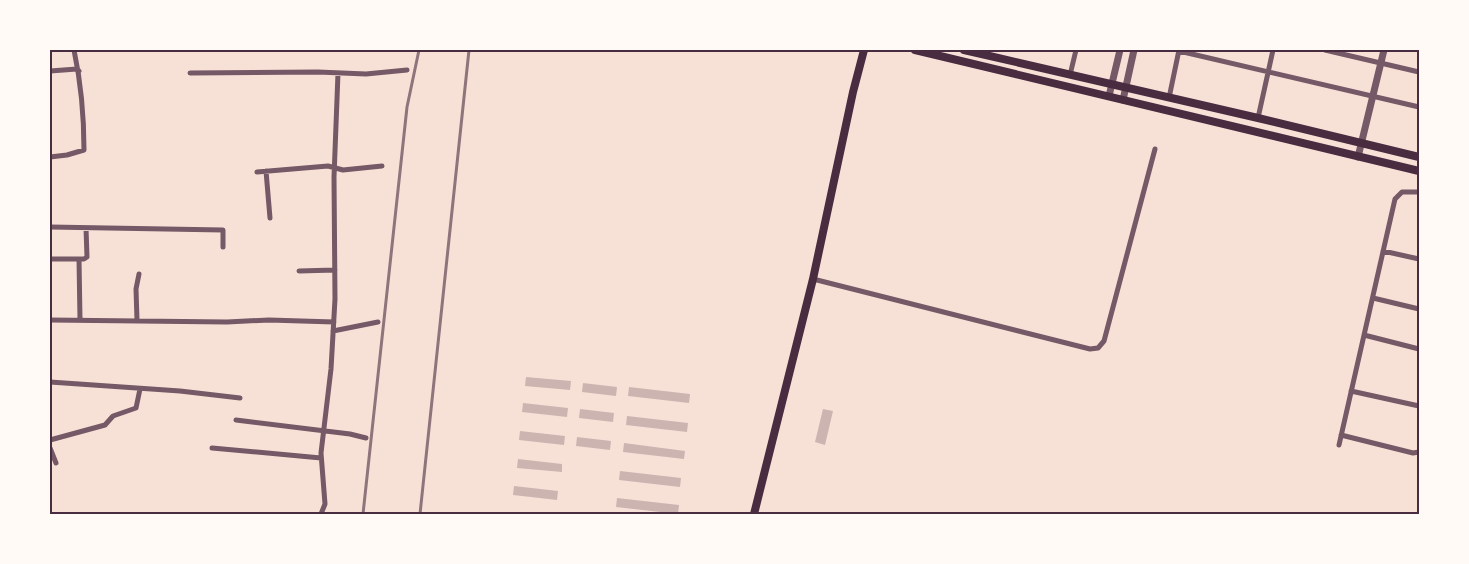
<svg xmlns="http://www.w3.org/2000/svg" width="1469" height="564" font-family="'Zilla Slab',serif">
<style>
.building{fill:#ccb4b1}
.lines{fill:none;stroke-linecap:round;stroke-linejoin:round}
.minor{stroke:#755966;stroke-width:5}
.tertiary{stroke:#755966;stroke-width:7}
.secondary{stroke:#4a2c40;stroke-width:8}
.rail{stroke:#8f747c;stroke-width:3}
.neatline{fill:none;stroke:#4a2c40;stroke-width:2}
</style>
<rect width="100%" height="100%" fill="#f7e1d7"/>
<path class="building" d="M526,377L571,381L570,390L525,386Z
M583,383L617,387L616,396L582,392Z
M629,387L690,394L689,403L628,396Z
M523,403L568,408L567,417L522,412Z
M580,409L614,413L613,422L579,418Z
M823,409L833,411L825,445L815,442Z
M627,416L688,423L687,432L626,425Z
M520,431L565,436L564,445L519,440Z
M577,437L611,441L610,450L576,446Z
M624,443L685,451L684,459L623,452Z
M518,459L562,464V472L517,468Z
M620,471L681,478L680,487L619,480Z
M514,486L558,491L557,500L513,495Z
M617,498L679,505L678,514L616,507Z"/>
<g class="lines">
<path class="minor" d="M1325,50L1419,72
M1179,51L1419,107
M50,71L77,69L79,71
M190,73L318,72L366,74L407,70
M1070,75L1076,50
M1169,98L1179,50
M1258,118L1273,50
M50,157L67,155L84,150C84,116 81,83 74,50
M266,171L270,218
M257,172L328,166L343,170L382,166
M50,227L223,230V247
M1383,251L1419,259
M50,259H84L87,257L86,228
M79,259L80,320
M299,271L335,270
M813,279L1090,349L1098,348L1104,341L1155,149
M1373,298L1419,309
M50,320L227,322L269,320L334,322
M137,320L136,289L139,274
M333,331L378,322
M1364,335L1419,349
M50,382L180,391L240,398
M1351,391L1419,406
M236,420L350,434L366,438
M1341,435L1413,453L1419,452
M50,440L105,425L113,416L136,408L140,389
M1339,445L1395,199L1402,192H1419
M50,448L56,463
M212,448L321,458
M321,514L325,504L321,453L331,369L335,299L334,177L338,73"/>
<path class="tertiary" d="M1109,96L1120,50
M1123,100L1134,50
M1358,157L1384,50"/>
<path class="secondary" d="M915,50L1419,171
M964,50L1258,118L1419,157
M754,514L813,279L853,92L864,50"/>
<path class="rail" d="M363,514L407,107L419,50
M420,514L469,50"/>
</g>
<rect width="1469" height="564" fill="none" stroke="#fffaf5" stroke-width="102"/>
<rect x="51" y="51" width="1367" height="462" class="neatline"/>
</svg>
